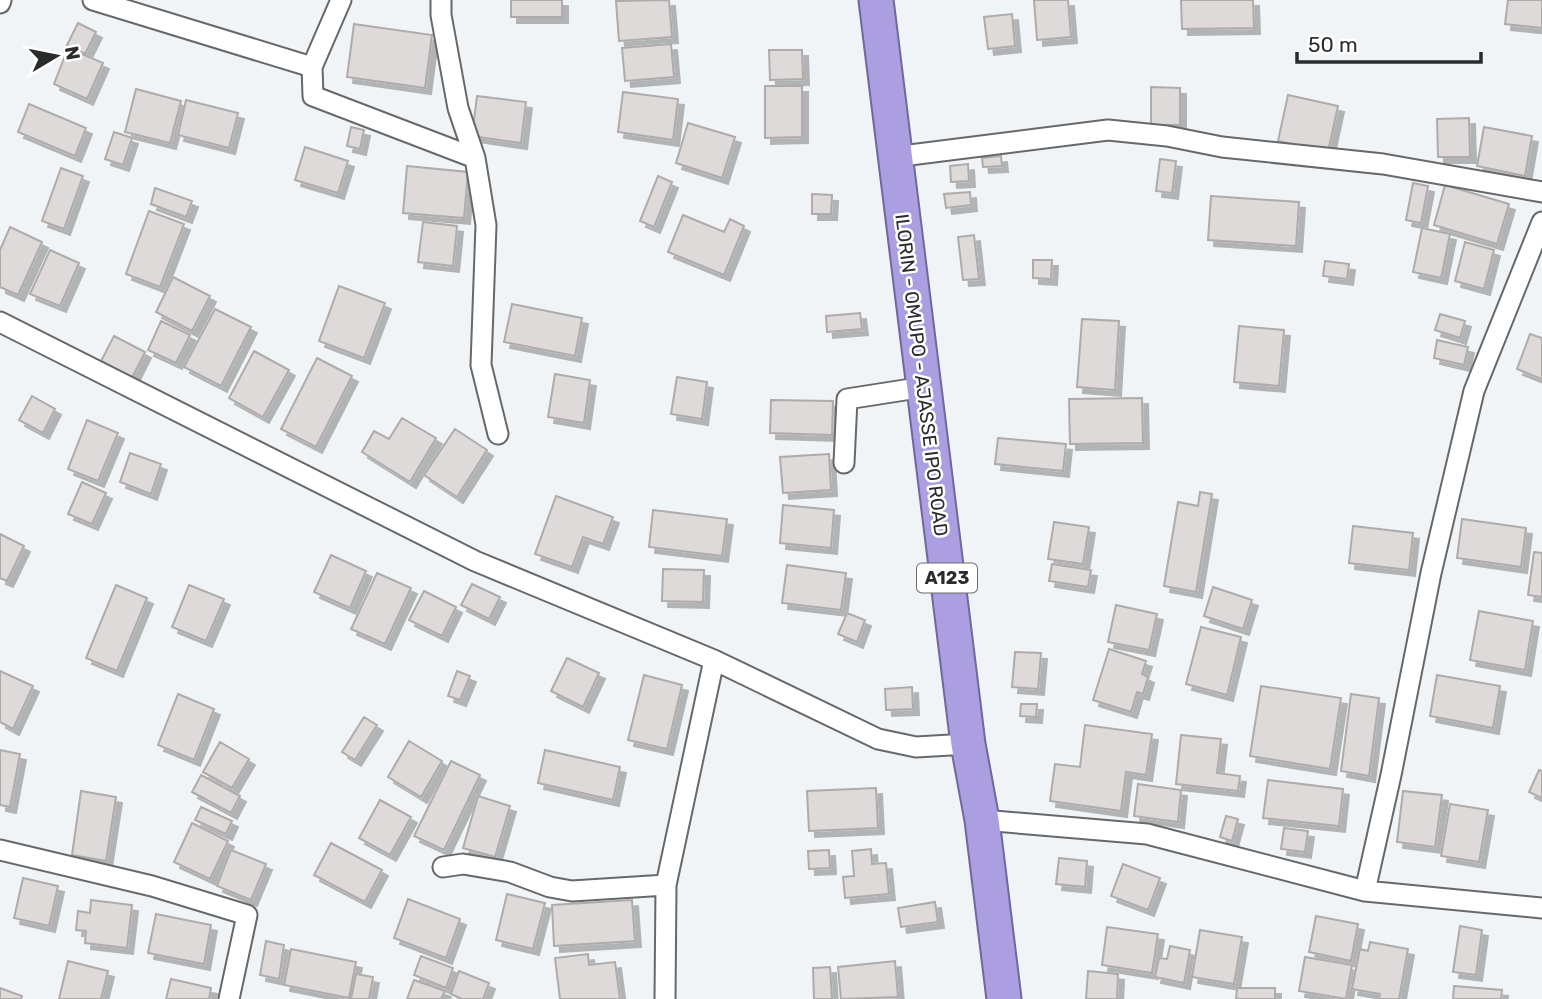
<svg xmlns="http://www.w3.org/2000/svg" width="1542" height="999" font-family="Rubik,sans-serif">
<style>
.building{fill:#dedad9;stroke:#afabaa;stroke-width:2;filter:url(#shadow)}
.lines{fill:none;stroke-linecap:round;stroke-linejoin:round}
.minor-casing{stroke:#66686a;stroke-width:23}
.trunk-casing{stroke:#70679d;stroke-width:37}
.minor{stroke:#fff;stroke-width:19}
.trunk{stroke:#ab9fe2;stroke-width:33}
.labels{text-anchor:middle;stroke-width:5;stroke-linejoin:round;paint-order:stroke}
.shield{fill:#fff;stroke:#6a6b6b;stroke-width:2}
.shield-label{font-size:18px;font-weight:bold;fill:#2a2b2c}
.street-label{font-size:19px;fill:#2a2b2c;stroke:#fff}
</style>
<defs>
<filter id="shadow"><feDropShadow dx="6" dy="6" stdDeviation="0" flood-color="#0004"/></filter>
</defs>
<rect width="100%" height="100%" fill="#f1f4f7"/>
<path class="building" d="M511,0H562V17H511Z
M669,0L672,37L619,41L616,1Z
M1034,0H1068L1071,37L1037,40Z
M1181,0H1253L1254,28L1182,29Z
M1508,0H1542V28L1505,24Z
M1012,14L1015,46L988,49L984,17Z
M78,23L96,32L85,54L67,45Z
M354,24L432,35L425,88L347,77Z
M671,44L674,77L625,81L622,48Z
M68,48L103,63L87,99L54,84Z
M769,50H802L803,79L770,80Z
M765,86H802V137L765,138Z
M1151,87L1180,88V125H1151Z
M136,89L181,101L170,143L125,132Z
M623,92L678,99L673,140L618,132Z
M1288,95L1338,106L1328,152L1278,141Z
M477,96L526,102L521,143L472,136Z
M186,100L238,113L229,148L178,135Z
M29,104L86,128L75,156L18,132Z
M1469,118L1470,157H1438L1437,119Z
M688,123L735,137L722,178L676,163Z
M351,127L364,130L360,149L347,146Z
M1484,127L1532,136L1525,176L1477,166Z
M114,132L132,138L123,165L105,159Z
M305,147L348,161L338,193L295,180Z
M1001,156L1002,166L983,167L982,158Z
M1160,159L1176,161L1172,193L1156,191Z
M968,164L969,181L951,182L950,166Z
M407,166L468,172L464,218L403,213Z
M61,168L83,176L64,229L42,221Z
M658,176L672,182L654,227L640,221Z
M1413,183L1428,186L1421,223L1406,220Z
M1445,185L1509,204L1497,244L1434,225Z
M155,188L192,201L186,217L151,204Z
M970,192L971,205L946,208L944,194Z
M812,194L832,195L831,214H812Z
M1211,196L1299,202L1296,246L1208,240Z
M149,211L184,224L160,287L126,274Z
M683,215L724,232L730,219L744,226L724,275L668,252Z
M423,222L457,226L453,266L418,262Z
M10,227L42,242L18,295L0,287V250Z
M1422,228L1450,234L1441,278L1413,272Z
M974,235L979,279L963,280L958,237Z
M1465,242L1494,250L1484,289L1455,281Z
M50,250L79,263L60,306L30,294Z
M1033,260H1052L1051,279L1033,278Z
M1325,261L1349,264L1347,279L1323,276Z
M173,277L210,296L192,331L156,312Z
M339,286L385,303L364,358L319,341Z
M512,304L582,318L575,356L504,342Z
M215,309L251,327L221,386L184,367Z
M860,313L862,329L827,332L826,316Z
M1440,314L1465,321L1460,338L1435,330Z
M1082,319L1119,321L1115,390L1077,387Z
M161,321L190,335L176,363L148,350Z
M1239,326L1284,330L1279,386L1234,382Z
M1530,334L1542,338V379L1517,369Z
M114,336L145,352L132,378L101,361Z
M1437,340L1468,347L1464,365L1434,358Z
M254,351L289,370L263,417L229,398Z
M317,358L352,376L316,447L281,429Z
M555,374L590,380L584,423L548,417Z
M677,377L707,382L702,419L671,414Z
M32,396L55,409L43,433L19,420Z
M1142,398L1143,443L1070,444L1069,399Z
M771,400L833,401L832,435L770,433Z
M402,418L436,438L410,482L362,452L374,431L389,439Z
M87,420L118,433L98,481L68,469Z
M455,429L487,450L457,497L424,475Z
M998,438L1066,444L1063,471L995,464Z
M130,453L161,464L151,494L120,482Z
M829,454L831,490L783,493L780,457Z
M82,482L106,493L92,524L68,514Z
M1200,492L1212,494L1196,592L1164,586L1178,502L1198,506Z
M556,496L613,517L603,544L583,537L572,567L535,554Z
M783,505L834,510L831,548L780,543Z
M653,510L727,519L722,556L649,547Z
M1462,519L1526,528L1521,567L1457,558Z
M1054,522L1089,527L1083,564L1048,559Z
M1353,526L1413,533L1409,570L1349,563Z
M0,534L24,546L7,581L0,578Z
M1534,552L1542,553V597L1528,595Z
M331,555L366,571L350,608L314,592Z
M1052,564L1091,570L1088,587L1049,581Z
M787,565L846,573L841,610L782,603Z
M663,569L704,570L703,602L662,601Z
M377,573L411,588L385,644L351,629Z
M472,584L500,597L489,619L461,605Z
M116,585L147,598L117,671L86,658Z
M189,585L224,599L206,641L172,627Z
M1213,587L1252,600L1243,629L1204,616Z
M424,591L456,607L442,636L409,620Z
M1116,605L1157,614L1149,650L1108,642Z
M1479,611L1533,621L1525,670L1470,660Z
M847,613L865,620L857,642L838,634Z
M1201,627L1241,637L1227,695L1186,684Z
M1109,649L1146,661L1142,674L1148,677L1143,694L1137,692L1131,712L1093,700Z
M1015,652L1041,653L1038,689L1012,687Z
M567,658L599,673L583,707L551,691Z
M0,671L33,686L13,729L0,722Z
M457,671L470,676L460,700L448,696Z
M644,675L682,685L667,749L628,740Z
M1437,675L1500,686L1493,728L1430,716Z
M1261,686L1341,698L1330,769L1250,756Z
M912,687L913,709L886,710L885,689Z
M178,694L214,709L194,760L158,745Z
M1351,694L1379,698L1369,776L1341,771Z
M1021,704H1037L1036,717L1020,716Z
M364,717L377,725L355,760L342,752Z
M1085,725L1152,734L1146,775L1126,772L1121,811L1050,801L1055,764L1080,767Z
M1181,735L1221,739L1217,773L1240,776L1238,791L1176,784Z
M409,741L442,761L421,797L388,777Z
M220,742L249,759L232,788L203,772Z
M0,750L20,754L10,807L0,805Z
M545,750L620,767L613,800L538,783Z
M451,761L480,775L444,850L414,836Z
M1539,770L1542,771V798L1529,792Z
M201,775L240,796L231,813L192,792Z
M1268,780L1343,789L1339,826L1263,818Z
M1138,784L1181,790L1178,822L1134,816Z
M876,788L878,828L809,831L807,791Z
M81,791L116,797L106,861L72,855Z
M1403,791L1442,795L1435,847L1397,842Z
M478,796L510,806L495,857L463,848Z
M380,800L411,817L390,855L359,838Z
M1450,804L1488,810L1479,862L1441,856Z
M201,807L232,821L226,834L195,820Z
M1226,816L1238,819L1232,841L1220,837Z
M192,823L228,841L210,879L174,862Z
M1284,828L1308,831L1305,852L1281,849Z
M331,843L382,870L365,902L314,875Z
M871,849L872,864L886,863L889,894L845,898L843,877L854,876L852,851Z
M231,850L266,864L251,900L217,886Z
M829,850L830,868L809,869L808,851Z
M1059,858L1087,861L1085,887L1056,884Z
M1123,864L1160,878L1148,910L1111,896Z
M23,878L58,886L49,926L14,918Z
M507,894L545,903L533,949L496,940Z
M408,899L460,919L446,958L394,938Z
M91,900L132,905L127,948L85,943L86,931L76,930L78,911L90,913Z
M632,900L635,941L554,946L552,905Z
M935,902L938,922L901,927L898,908Z
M156,914L211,925L204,964L148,953Z
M1316,916L1358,924L1351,961L1309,952Z
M1460,926L1482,930L1476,975L1453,972Z
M1107,927L1158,934L1152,973L1102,965Z
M1200,930L1242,937L1234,984L1192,977Z
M266,941L284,945L279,979L260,975Z
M1370,942L1408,949L1399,999H1379L1380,994L1352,989L1360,949L1368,951Z
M1170,946L1190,950L1184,983L1155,977L1159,958L1167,959Z
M291,949L356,962L349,998L284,985Z
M588,954L589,965L615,962L620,999H560L555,958Z
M421,956L453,968L446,988L414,975Z
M1305,957L1352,965L1346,999L1299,991Z
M68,961L108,971L101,999H59Z
M895,961L898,997L841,999L838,967Z
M830,967L832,999H814L813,968Z
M459,971L489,983L483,999H462L451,994Z
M1088,971L1118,974L1117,999H1086Z
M356,974L373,977L369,999H351Z
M171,979L211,988L209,999H166Z
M414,980L445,991L441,999H407Z
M1454,986L1502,990L1501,999H1453Z
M0,988L22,996L21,999H0Z
M1237,988H1275V999H1236Z"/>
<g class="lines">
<g class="minor-casing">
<path id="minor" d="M93,0L312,67L313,96L475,158
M441,0V15L458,108L475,158L486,225L481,365L498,434
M0,3L1,0
M312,67L341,0
M894,157L1108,130L1167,136L1222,147L1383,164L1542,192
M0,322L475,561L714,660L878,739L916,747L968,744
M844,463L847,399L924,387
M982,820L1147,834L1365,891L1542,908
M0,850L152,886L247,915L229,999
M443,867L463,864L510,872L550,887L572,891L666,885L714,660
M1365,891L1391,775L1431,573L1474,391L1542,222
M665,999L666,885"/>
</g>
<g class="trunk-casing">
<path id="trunk" d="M876,0L968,744L982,820L1004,999"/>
</g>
<use href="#minor" class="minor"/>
<use href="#trunk" class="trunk"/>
</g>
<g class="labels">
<rect class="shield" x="917" y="563.5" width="60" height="29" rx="5"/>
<g class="shield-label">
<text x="947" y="584">A123</text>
</g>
<g class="street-label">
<text transform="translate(922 375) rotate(83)" y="7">ILORIN - OMUPO - AJASSE IPO ROAD</text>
</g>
</g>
<g transform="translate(56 56) rotate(80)" stroke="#ffffff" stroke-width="5" paint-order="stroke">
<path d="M0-5L12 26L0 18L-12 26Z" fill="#2a2b2c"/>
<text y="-10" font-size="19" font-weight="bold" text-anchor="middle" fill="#2a2b2c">N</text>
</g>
<path d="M1297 52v10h184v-10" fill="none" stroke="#2a2b2c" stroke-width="3.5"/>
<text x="1308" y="52" font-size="21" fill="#2a2b2c" stroke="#ffffff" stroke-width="5" paint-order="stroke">50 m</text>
</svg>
